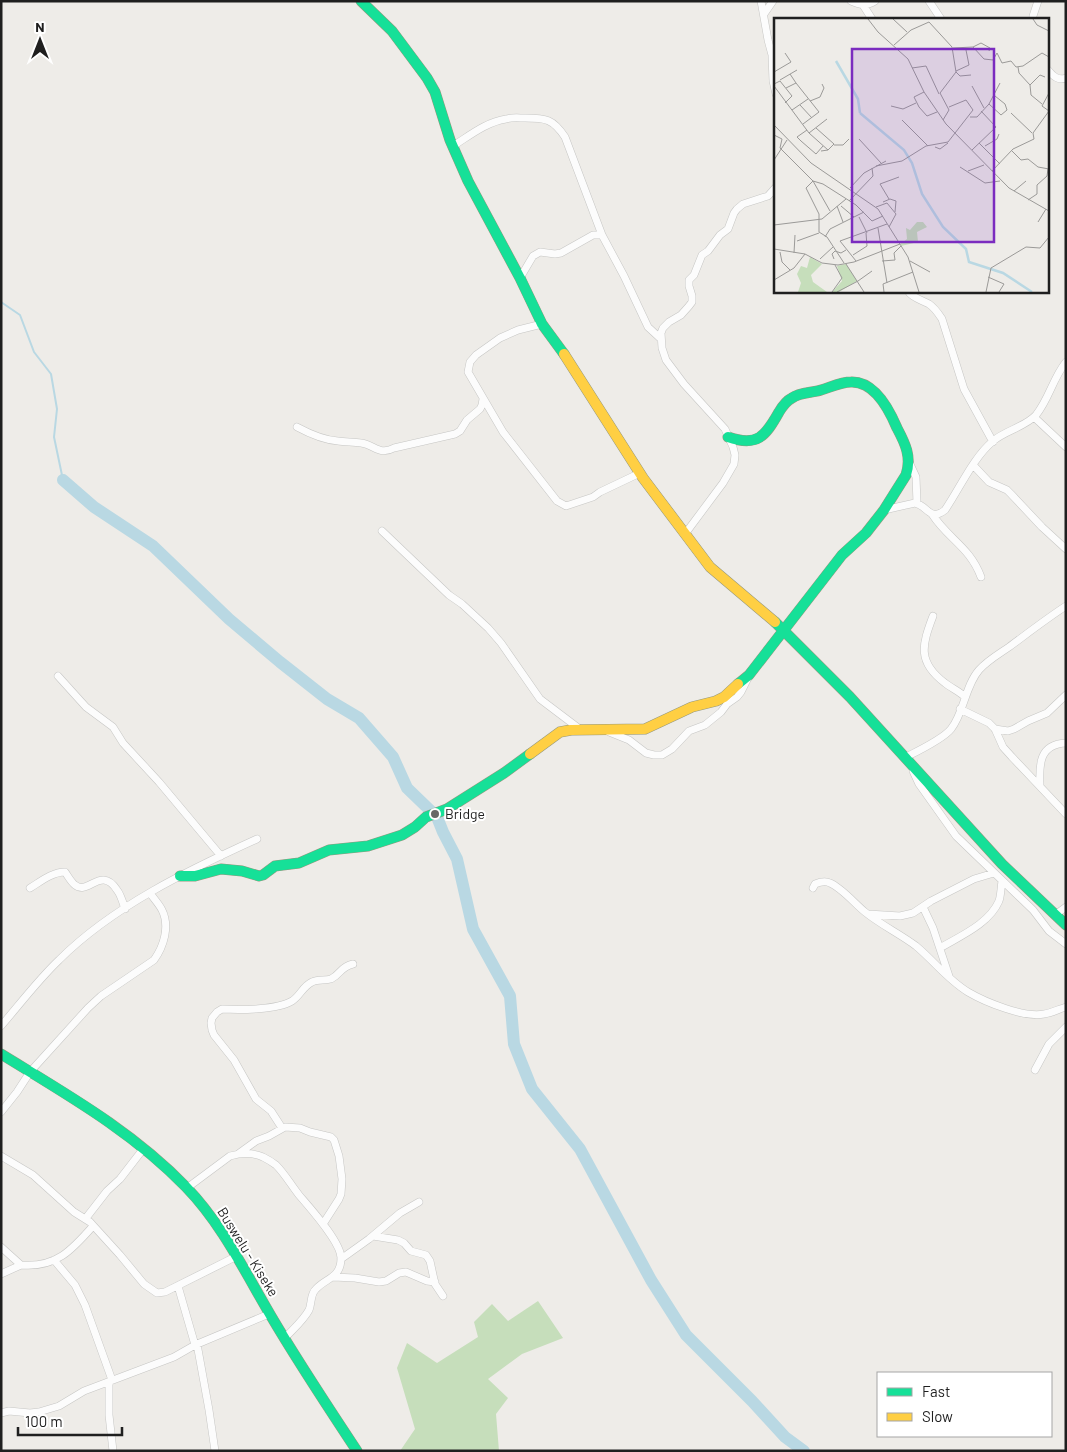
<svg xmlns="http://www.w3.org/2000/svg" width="1067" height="1452" font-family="Barlow,sans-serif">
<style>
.forest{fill:#c6debb}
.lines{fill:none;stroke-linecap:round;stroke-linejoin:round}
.stream{stroke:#b9d8e3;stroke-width:2}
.river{stroke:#b9d8e3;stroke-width:12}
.street-casing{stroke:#c6c6c4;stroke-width:8}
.fast-casing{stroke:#95987e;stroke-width:11}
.slow-casing{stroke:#95987e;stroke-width:11}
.street{stroke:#fcfcfc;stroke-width:7}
.fast{stroke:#16e098;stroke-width:10}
.slow{stroke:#ffcf43;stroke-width:10}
.poi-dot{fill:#676765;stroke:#fff;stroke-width:2}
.labels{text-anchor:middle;stroke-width:4;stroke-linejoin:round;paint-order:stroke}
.poi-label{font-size:14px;fill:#1f1f1f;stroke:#fff;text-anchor:start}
.street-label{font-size:14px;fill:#1f1f1f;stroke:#fff}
.inset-river{fill:none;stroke:#b9d8e3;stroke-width:2.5}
.inset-road{fill:none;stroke:#9b9a98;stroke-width:1}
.view{fill:#7b2cbf;fill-opacity:0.15;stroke:#7b2cbf;stroke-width:2.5}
.inset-edge{fill:none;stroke:#1f1f1f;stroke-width:2.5}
</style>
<rect width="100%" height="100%" fill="#eeece8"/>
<path class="forest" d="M538,1301L563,1338L522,1354L488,1379L508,1398L496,1414L499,1451H400L415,1429L397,1368L407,1343L437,1363L478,1337L474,1322L492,1304L508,1321Z"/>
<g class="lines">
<path class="stream" d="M1,302L20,315L34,352L51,374L57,409L54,437L63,480"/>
<path class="river" d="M63,480L94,507L153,546L229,619L280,662L327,699L359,718L393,757L407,788L437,817L443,832L457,859L473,929L510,996L514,1044L532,1089L580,1149L651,1280L686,1335L752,1401L785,1437L804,1451"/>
<g class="street-casing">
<path id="street" d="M761,1L768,40L772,55L773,81L776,94
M851,1C860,5 867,6 875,1
M929,1L941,19
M863,5L872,19
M764,14L773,1
M1033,16L1038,1
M1048,70C1053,76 1058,81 1066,78
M453,146C469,136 486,122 506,119C512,117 519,118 525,118C546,118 553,119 565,137L602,235L624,276L648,327L661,339
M520,278L533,256L540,252L555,254L561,253L593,235H602
M908,291C912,298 922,300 929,304C935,308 938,313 942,319L964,389L993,442
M542,324L518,330L500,338L476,355L470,362L468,372L503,432L557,501L566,506L593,497L600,492L640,473
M1034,417L1066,447
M297,427C310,434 323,440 338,441C345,442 353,442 361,443C375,445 379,456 394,448L455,434L460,431L467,420L480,409L482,405L483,399
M909,462L916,477L917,503
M973,465L989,482L1007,490L1011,494L1042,527L1066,549
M884,510L915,503C928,506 930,522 945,510C960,488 973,458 993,441C1006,430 1025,427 1036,415C1049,399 1053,378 1066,362
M932,514C948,539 970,547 981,577
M382,531L449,595L462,604L488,628L501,643L540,699L581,730
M685,534L723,483L734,464L735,455L733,447L725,429L684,384L666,360L662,348L661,333L663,328L669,322L681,315L689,306L692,302V296L689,286V280L694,275L702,255L708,251L720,235L728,229L734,213L737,209L743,204L768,196L776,187
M933,616C922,645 917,662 945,683C951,688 959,691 965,697
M58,676L86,707L113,727L123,743L159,782L221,856
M960,709L989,723L995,729L1003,747L1012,757L1066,814
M995,729L1008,731L1014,729L1028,721L1047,713L1066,695
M609,732L629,740L646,753L654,755H662L672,749L689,731L705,725L721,712L727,704L737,697L741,692L748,678
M906,757C918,751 943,739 951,729C964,713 965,686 979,670C988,660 999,654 1009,647C1028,633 1046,619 1066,606
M914,767L913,771L919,784L956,836L1033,910L1049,931L1066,944
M1040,786C1039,765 1039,744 1066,743
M30,888C40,882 52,872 65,872C68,876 71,882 75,885C88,896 101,865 117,890C121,895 123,903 125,909
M813,888L815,884C820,882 826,881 830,883C842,888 855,904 865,912C881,925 900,934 916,946C934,961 948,980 968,992C985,1002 1024,1018 1044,1014C1051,1013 1059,1009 1066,1007
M923,907L933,928L949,976
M868,914L900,916L913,913L931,901L974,879L994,873
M1055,915L1066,907
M940,948C960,936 989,924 999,901C1001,895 1001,887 1002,881
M1,1026C20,1004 38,980 59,960C113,906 189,870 257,839
M1035,1070L1049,1044L1066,1027
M1,1112L17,1092L30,1072L88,1008L101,996L154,960C164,946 170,926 162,910C159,904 154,899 150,893
M282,1128L271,1111L256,1099L234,1060L214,1035L212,1030L211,1023L212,1018L217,1012L222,1009C240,1010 277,1010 292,1001C300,996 303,986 312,982C318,979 325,981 331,979C341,974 340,967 353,964
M238,1154L256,1141L269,1136L285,1127L300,1128L310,1132L331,1137L334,1140L339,1156L342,1179L341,1194L339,1199L323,1224
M1,1156L33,1175L74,1212L90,1222L120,1255L144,1284L157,1293L165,1292L237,1256
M187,1188L230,1156C241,1153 252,1152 263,1157C267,1159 272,1162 276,1165C285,1174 291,1185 299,1195C310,1208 341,1242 341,1258C341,1278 326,1278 316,1289C310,1294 312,1303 309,1310C303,1321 292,1330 284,1339
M86,1218L107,1191L120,1179L144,1148
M373,1236L398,1240L404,1243L411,1251L426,1255L430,1261L435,1284L443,1296
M1,1247L21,1265C56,1268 72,1250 93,1226
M341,1259L369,1239L400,1213L419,1202
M54,1260L75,1285L85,1305L112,1380
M1,1274L21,1265
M333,1277L355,1278L379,1282L386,1281L399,1273L406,1272L427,1281L435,1282
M178,1286L195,1345
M197,1344L209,1410L215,1451
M109,1382V1415L113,1451
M1,1413L9,1411L30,1413L39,1412L59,1406L84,1391L174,1357L195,1345L269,1314"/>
</g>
<g class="fast-casing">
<path id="fast" d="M361,1L392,31L427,78L435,92L450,140L468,181L520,278L542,324L564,354
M728,437C757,447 765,437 779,412C782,407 786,401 792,398C800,392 812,393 821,390C831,387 841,382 851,382C874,381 889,409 897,428C905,443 912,457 906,475L884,510L866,533L842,555L749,675L738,684
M775,622L850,697L1002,864L1066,925
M180,876H195L221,869L242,871L259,876L263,875L275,866L299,863L329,850L368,846L402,835L415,827L426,817L447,809L504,773L530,754
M1,1054C66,1094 132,1131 186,1187C222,1224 245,1272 271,1316C298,1362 328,1407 357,1451"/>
</g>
<g class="slow-casing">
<path id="slow" d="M564,354L643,478L710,567L775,622
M530,754L560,732L571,730L645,729L692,707L716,701L724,697L738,684"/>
</g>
<use href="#street" class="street"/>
<use href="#fast" class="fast"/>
<use href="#slow" class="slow"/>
</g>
<circle class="poi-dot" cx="435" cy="814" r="5"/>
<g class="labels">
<g class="poi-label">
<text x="445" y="819">Bridge</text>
</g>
<g class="street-label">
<text transform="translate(248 1252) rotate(58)" y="5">Buswelu - Kiseke</text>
</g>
</g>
<g transform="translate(774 18)">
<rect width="275" height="275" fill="#eeece8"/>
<path d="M143,204H149L153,209L143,214L144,224L127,228L126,223L128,225L133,221L132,210L136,212ZM36,239L48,246L37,257L39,264L53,274H24L27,265L23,256L27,248L33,250ZM72,246L83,263L65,274H58L68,263L63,248Z" fill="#c6debb"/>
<path class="inset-river" d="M62,43L84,81L86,95M86,95L130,132L138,145L148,176L169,209L192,231L195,244L229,255L258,274"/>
<path class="inset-road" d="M94,1L104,14L134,41L150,74L172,106L235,170L275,193M119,1L133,14M259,1L263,7L275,13M120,27L137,12L155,4L178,29L182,54L166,75L175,92L169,102M199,29L207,25L216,30L215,33M179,30L199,29L210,41L219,42L223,35L228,45L237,43L242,49L249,48L268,35L275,39M244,49L245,55L256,67M138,50L152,48L165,76M182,53L195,47L192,32M0,54L17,44L11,35M182,54L186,58L197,57M6,62L23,52M22,65L45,94L29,106M0,66L6,63L18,78L11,85M0,68L35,115L54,132M198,68L210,90M12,70L22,65L16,56M150,74L140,79L145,89L153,98L163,94M36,83L46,79L50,70L48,66M215,86L227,97L233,92L231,86L221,78M268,86L257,77L256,67L266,57L271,59M26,87L38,100M117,88L129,91L142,85M18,92L34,81M275,93L268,88L275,75M237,95L258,115M196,99H203L215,86L226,65M128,102L154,128M0,107L37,145L104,191L134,239L145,274M42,110L60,126L54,132L47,133M33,112L23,119L27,123L42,136L49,128M35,115L53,101M0,117L8,121L6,130L39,163L49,166L82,187L98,203L109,198M85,121L107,145M205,125L226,146M60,127H69L75,121M211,128L223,121L225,116M161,129L166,131L174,125M198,132L222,109L207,93M238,133L247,142L254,141L264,149L275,151M0,142L13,122M102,148L128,143L152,128L174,124L199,92L192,82L175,89M186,149L211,165L226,163M194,153L210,147M218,153L239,131L260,121L259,115L275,93M39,163L32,170L45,196V214L53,219L70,245M39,163L56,193M76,170L90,155L112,143M240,173L252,163M115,181L106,166L125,159M254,182L263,176V167L273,158L274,151M75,183L99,158L98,150M109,184L116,181L122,183L121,194M63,188L69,204M67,188L80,199L90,194M102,189L113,185L122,196L115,209M85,199L93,215M264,204L272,191M0,207L48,201L72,181M104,210L113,265M51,219L56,211L80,199M23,223L45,215M0,231L31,236L48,245L64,247L80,244L126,226M6,234L8,244L16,252M20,235L21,217M79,237L93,228L92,215M46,241L59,229M60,241L58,236L61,233L67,235L72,232M82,243L66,223L113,206M108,243L121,242L120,235L127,228M136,243L156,254M72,246L90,274M214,259L230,266L225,274M0,262L20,250L31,236M84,263L98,253M58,274L68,260L61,247M63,274L84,263M110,274L109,266L139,254M212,274L217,250L252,229L266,230L275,219"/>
<path class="view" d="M78,31H220V224H78Z"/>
<rect width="275" height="275" class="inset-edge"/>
</g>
<rect width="1067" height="1452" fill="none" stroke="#1f1f1f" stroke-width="5"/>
<rect x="877" y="1372" width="175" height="65" fill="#ffffff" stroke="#a5a5a5"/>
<rect x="887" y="1388" width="25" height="8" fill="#16e098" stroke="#a5a5a5"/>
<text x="922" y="1397" font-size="15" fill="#1f1f1f">Fast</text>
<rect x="887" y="1413" width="25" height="8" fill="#ffcf43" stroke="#a5a5a5"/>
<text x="922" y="1422" font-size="15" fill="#1f1f1f">Slow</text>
<g transform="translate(40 40)" stroke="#ffffff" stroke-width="4" paint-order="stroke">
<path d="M0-4L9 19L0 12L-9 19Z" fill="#1f1f1f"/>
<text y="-8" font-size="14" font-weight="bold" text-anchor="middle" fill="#1f1f1f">N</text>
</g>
<path d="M18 1427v8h104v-8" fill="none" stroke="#1f1f1f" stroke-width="2.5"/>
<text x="25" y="1427" font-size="15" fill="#1f1f1f" stroke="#ffffff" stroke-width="4" paint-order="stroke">100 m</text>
</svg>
